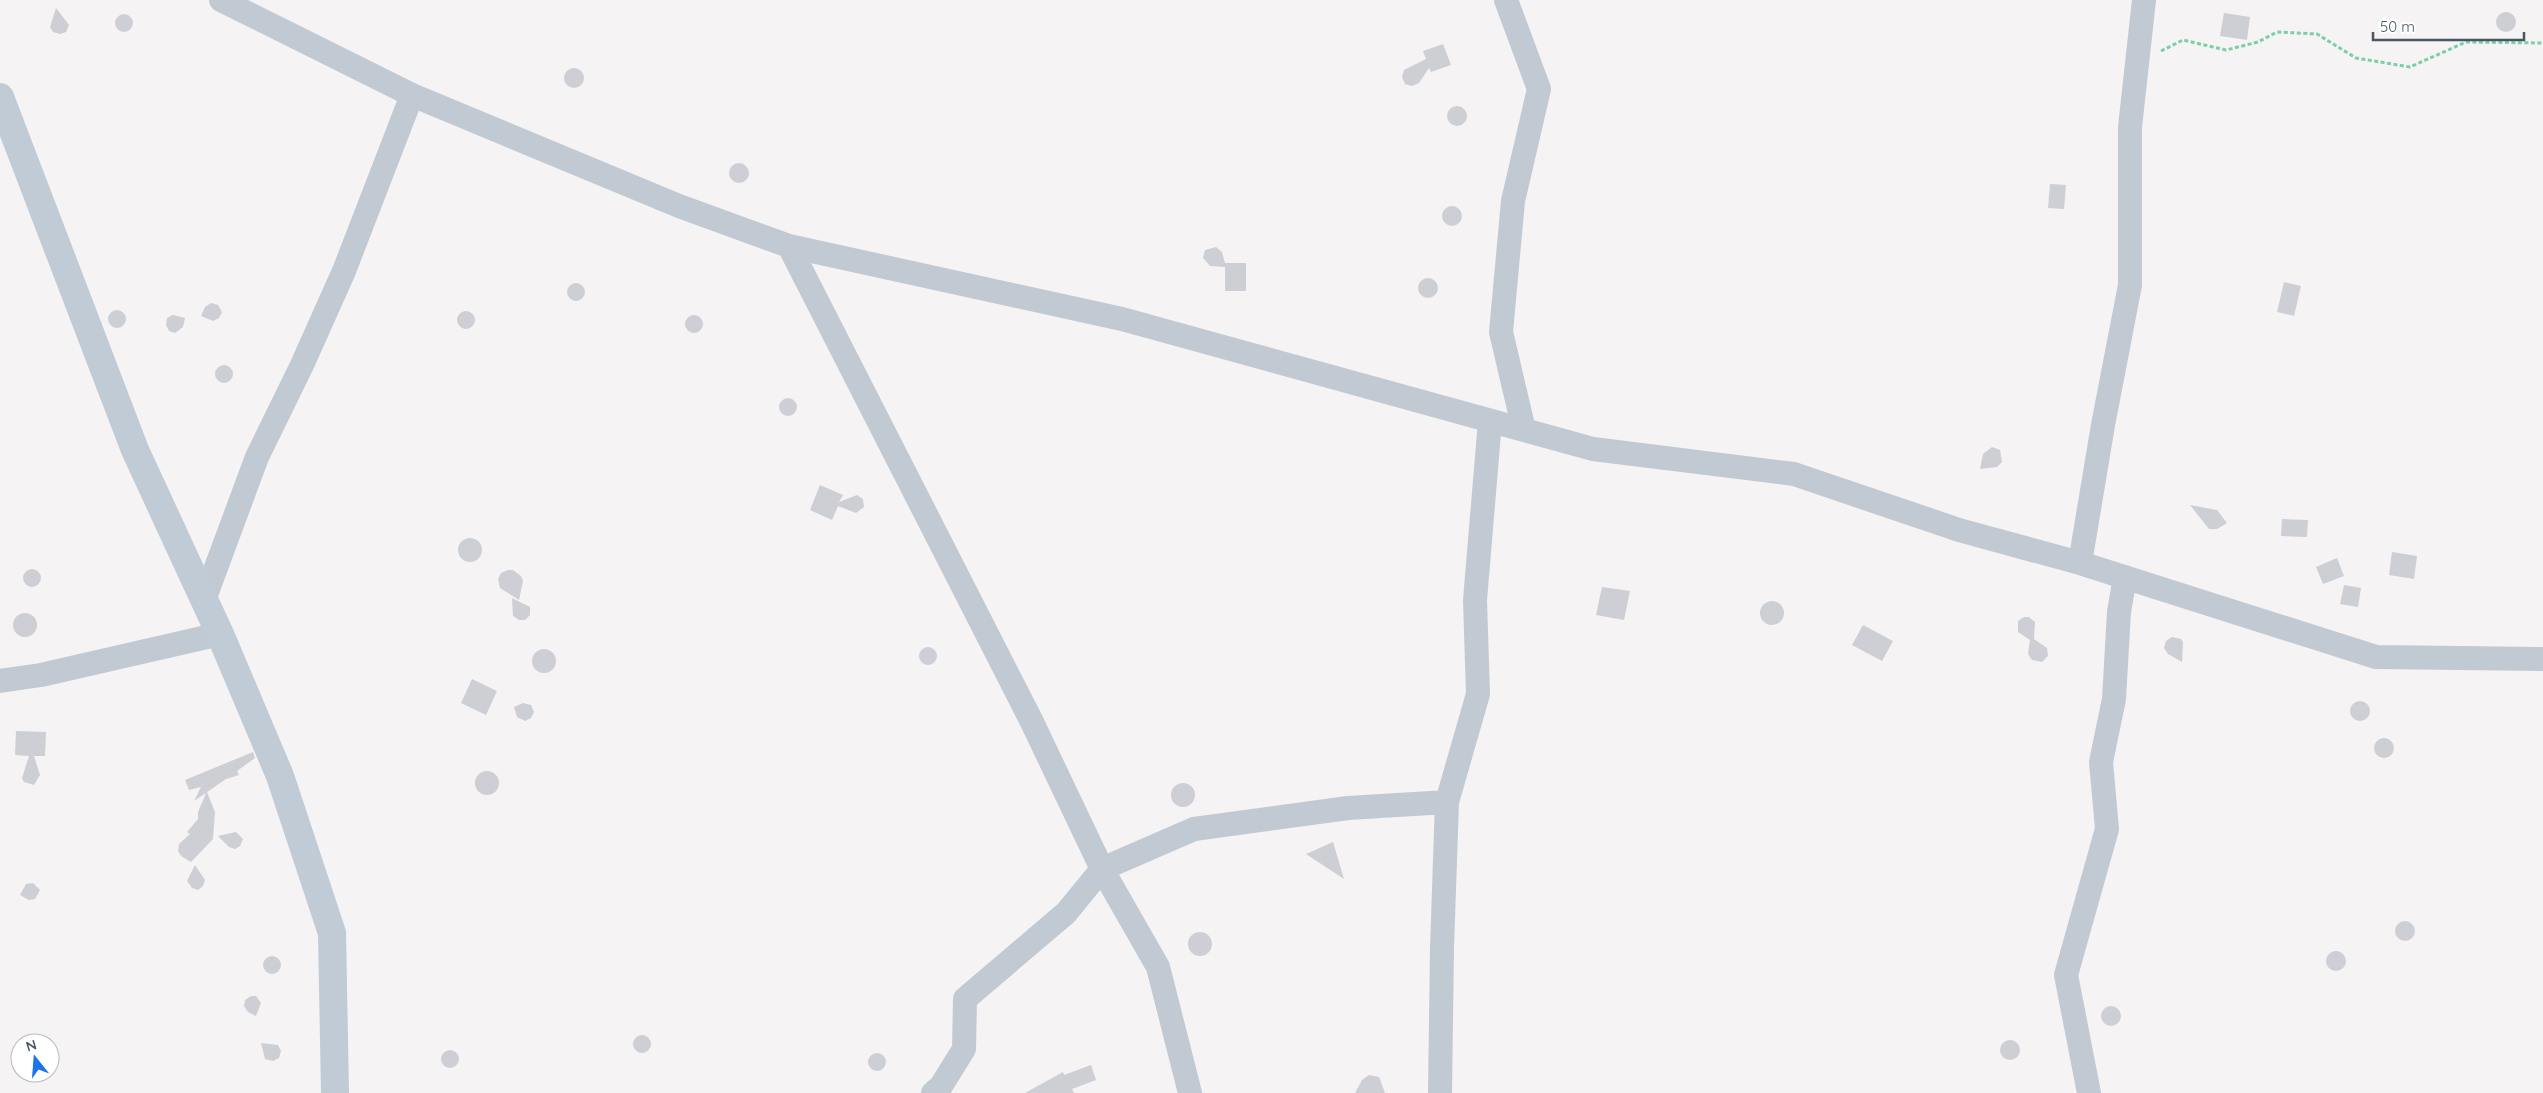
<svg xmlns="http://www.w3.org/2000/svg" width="2543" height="1093" font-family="Quicksand,sans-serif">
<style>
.building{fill:#cdcfd5}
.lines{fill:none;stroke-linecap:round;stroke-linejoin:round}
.path{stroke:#7ad0a6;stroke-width:3;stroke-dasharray:4 2.5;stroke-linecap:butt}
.street{stroke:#c1cad2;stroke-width:24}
.secondary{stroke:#c1cbd6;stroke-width:28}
</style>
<rect width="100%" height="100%" fill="#f5f3f3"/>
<path class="building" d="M56,8L69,25L66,32L60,34L53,32L50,27Z
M2496 22a10 10 0 1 1 20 0a10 10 0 1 1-20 0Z
M2224,13L2250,17L2247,40L2220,36Z
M115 23a9 9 0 1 1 18 0a9 9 0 1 1-18 0Z
M1443,44L1451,65L1431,72L1429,68L1419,83L1412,86L1405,84L1402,77L1404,70L1426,59L1423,51Z
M564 78a10 10 0 1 1 20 0a10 10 0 1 1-20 0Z
M1447 116a10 10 0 1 1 20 0a10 10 0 1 1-20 0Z
M729 173a10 10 0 1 1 20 0a10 10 0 1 1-20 0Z
M2050,184L2066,185L2064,209L2048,208Z
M1442 216a10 10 0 1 1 20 0a10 10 0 1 1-20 0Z
M1216,247L1222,252L1225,263H1246V291H1225V267L1210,266L1203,258L1205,250Z
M1418 288a10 10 0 1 1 20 0a10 10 0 1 1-20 0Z
M2284,282L2301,286L2294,316L2277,312Z
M567 292a9 9 0 1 1 18 0a9 9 0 1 1-18 0Z
M211,303L218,305L222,312L219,318L213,321L201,316L205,307Z
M108 319a9 9 0 1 1 18 0a9 9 0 1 1-18 0Z
M457 320a9 9 0 1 1 18 0a9 9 0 1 1-18 0Z
M685 324a9 9 0 1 1 18 0a9 9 0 1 1-18 0Z
M173,315L185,318L183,327L175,333L169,331L166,325L167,318Z
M215 374a9 9 0 1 1 18 0a9 9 0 1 1-18 0Z
M779 407a9 9 0 1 1 18 0a9 9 0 1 1-18 0Z
M1992,447L2000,450L2002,462L1997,467L1980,469L1983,454Z
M820,485L843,495L839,502L857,495L863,499L864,507L856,513L838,506L832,520L810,510Z
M2190,505L2217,510L2227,523L2217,529H2209Z
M2282,519L2308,520L2307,537L2281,536Z
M458 550a12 12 0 1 1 24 0a12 12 0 1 1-24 0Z
M2392,552L2417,556L2414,579L2389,575Z
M2337,558L2344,576L2323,584L2316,567Z
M23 578a9 9 0 1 1 18 0a9 9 0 1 1-18 0Z
M508,570H513L521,576L523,581L519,600L500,588L498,579L501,573Z
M2344,585L2361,588L2358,607L2340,604Z
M1602,587L1630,591L1624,620L1596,615Z
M512,598L530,607V615L525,620H519L513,616Z
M1760 613a12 12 0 1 1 24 0a12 12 0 1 1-24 0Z
M13 625a12 12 0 1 1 24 0a12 12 0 1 1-24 0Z
M2024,617H2029L2035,622L2034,639L2047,648L2048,656L2042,662L2032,660L2028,654L2030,640L2018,632V621Z
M1863,625L1893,641L1882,661L1852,645Z
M2172,637L2181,639L2183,642L2182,662L2168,654L2164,648L2166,641Z
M919 656a9 9 0 1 1 18 0a9 9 0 1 1-18 0Z
M532 661a12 12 0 1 1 24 0a12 12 0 1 1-24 0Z
M472,679L497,691L486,715L461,703Z
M2350 711a10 10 0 1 1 20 0a10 10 0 1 1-20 0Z
M523,703L531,705L534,712L531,718L525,721L517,717L514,707Z
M16,731L46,732L45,756H34L40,775L34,785L24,782L22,778L29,756L15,755Z
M2374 748a10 10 0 1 1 20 0a10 10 0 1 1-20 0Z
M253,752L255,758L237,771L239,775L226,779L207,792L215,812L213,839L191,862L181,856L178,851L179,844L190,834L187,832L198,819V812L206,793L194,801L201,787L189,790L185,780Z
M475 783a12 12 0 1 1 24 0a12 12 0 1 1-24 0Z
M1171 795a12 12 0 1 1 24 0a12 12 0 1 1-24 0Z
M236,832L243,839L240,846L235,849L229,847L218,836Z
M1333,842L1344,879L1306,854Z
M195,865L205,880L203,886L198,890L192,888L187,881Z
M33,883L40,890L35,899L29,900L20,895L26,884Z
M2395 931a10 10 0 1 1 20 0a10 10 0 1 1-20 0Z
M1188 944a12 12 0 1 1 24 0a12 12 0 1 1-24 0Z
M2326 961a10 10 0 1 1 20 0a10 10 0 1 1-20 0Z
M263 965a9 9 0 1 1 18 0a9 9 0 1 1-18 0Z
M251,996H256L261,1003L256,1016L248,1012L244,1006L245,1000Z
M2101 1016a10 10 0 1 1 20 0a10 10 0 1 1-20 0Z
M633 1044a9 9 0 1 1 18 0a9 9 0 1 1-18 0Z
M2000 1050a10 10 0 1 1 20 0a10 10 0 1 1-20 0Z
M261,1043L278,1045L281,1051L279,1058L273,1061L265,1059Z
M441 1059a9 9 0 1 1 18 0a9 9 0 1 1-18 0Z
M868 1062a9 9 0 1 1 18 0a9 9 0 1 1-18 0Z
M1091,1065L1096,1080L1072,1089L1074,1093H1025L1063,1072L1064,1075Z
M1369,1075L1379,1077L1385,1093H1355L1362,1080Z"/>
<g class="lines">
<path class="path" d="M2161,51L2183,40L2226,50L2258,42L2277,32L2317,34L2356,58L2410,67L2466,42L2543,43"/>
<path class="street" d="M221,0L412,95L679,206L789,246L1122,319L1593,449L1794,474L1959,530L2080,563L2376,657L2543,659
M1506,0L1539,89L1513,201L1501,332L1524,430
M789,246L1031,720L1102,869L1158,967L1190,1093
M2080,563L2103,425L2130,285V127L2144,0
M204,600L257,457L302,365L344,271L412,95
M0,681L41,675L220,634
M933,1093L941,1086L964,1049L965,999L1066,913L1102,869L1194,829L1348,808L1447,802
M1440,1093L1442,948L1447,802L1478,694L1475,600L1490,421
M2089,1093L2066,975L2107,829L2101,762L2114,699L2119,612L2125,577"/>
<path class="secondary" d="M0,97L135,450L220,634L280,776L332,933L335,1093"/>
</g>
<g transform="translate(35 1058) rotate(343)"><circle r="24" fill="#ffffff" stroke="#b7bbc0"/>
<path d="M0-4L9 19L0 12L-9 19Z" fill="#1a73e8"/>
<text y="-8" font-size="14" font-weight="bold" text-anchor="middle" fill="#4a5661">N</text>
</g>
<path d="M2373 32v8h151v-8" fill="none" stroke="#4a5661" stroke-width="2.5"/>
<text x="2380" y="32" font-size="15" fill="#4a5661" stroke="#ffffff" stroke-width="4" paint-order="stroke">50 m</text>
</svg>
